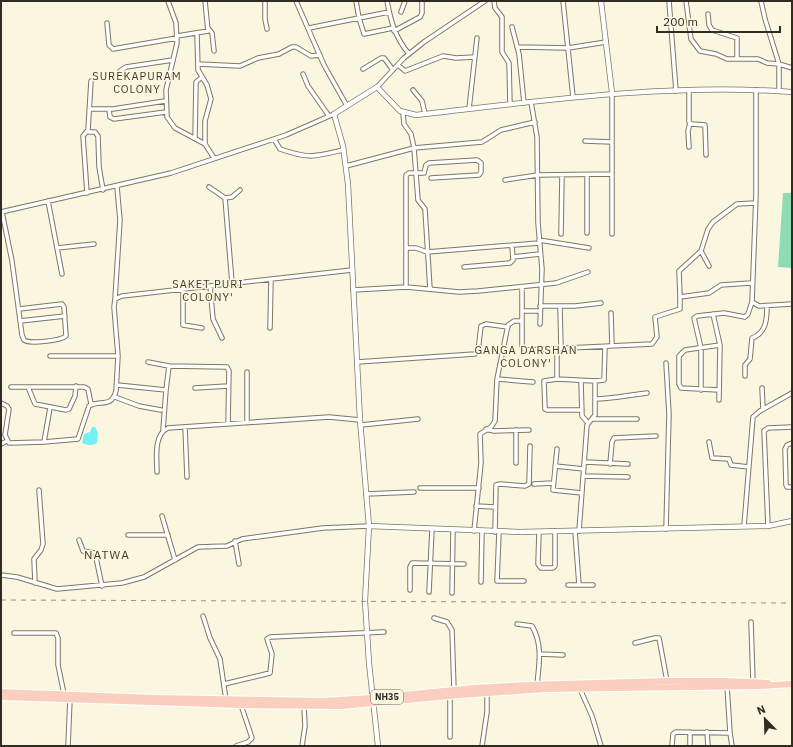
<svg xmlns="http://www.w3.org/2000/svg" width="793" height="747" font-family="'IBM Plex Sans',sans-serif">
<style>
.green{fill:#8edcb3}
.water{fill:#71f0f6}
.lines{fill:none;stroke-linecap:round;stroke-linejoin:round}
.minor-casing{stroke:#7c7864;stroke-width:5.5}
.tertiary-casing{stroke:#7c7864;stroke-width:6}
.trunk-casing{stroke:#fff;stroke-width:8}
.minor{stroke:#fff;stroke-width:3.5}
.tertiary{stroke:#fff;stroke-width:4.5}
.trunk{stroke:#facfc0;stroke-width:6}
.rail{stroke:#969383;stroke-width:1;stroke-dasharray:5 5;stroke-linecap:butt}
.labels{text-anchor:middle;stroke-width:3;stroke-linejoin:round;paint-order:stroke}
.shield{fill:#fbf6df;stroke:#6c695b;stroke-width:1}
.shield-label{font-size:9px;font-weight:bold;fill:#2e2c23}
.neighbourhood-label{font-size:11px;letter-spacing:1px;fill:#413c2a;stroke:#fbf6df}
.quarter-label{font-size:12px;letter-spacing:1px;fill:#413c2a;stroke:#fbf6df}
</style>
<rect width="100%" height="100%" fill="#fbf6df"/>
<path class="green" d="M783,193H792V268L778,267Z"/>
<path class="water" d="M92,427H95L98,433L97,443C92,446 87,445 82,443L84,434L90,432Z"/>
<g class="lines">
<g class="minor-casing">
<path id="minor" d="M168,1L176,23L177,43L166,90L167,117L175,128L205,144L214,158
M265,1V19L267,29
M296,1L324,65L347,106
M387,1C391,22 395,37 409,54
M494,1L495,8L502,17V52L509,63L510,104
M563,1L573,97
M669,1L676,91
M686,1L691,39L700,51L716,54L727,59H758L767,63L779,64L792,68
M761,1L765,19L779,64V91
M389,12L359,18L364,34L393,28
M401,12L405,1
M708,14L709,25L712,30L737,38V59
M107,23L109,45L113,49L177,38
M512,27L519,54L524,103
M208,28L212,33L214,51
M309,28L359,18L356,1
M394,31L420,17L422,13V1
M197,34L198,70L207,85L211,99L205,121V144
M177,36L208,31L205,1
M518,47L568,48L606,42
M198,64L240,66L258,58L279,54L292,47H296L311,56L320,55
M398,65L405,71L443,56L456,58L475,57
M363,69L381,58H384L393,70
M120,71L126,67L173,60
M303,74L308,86L329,116
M377,87L404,58L424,42L485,1
M413,90L422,101L425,114
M756,90V195L752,302L759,306L792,304
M689,91V122L692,124L705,125L706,155
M612,94V234
M531,102L537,137L538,223L542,269L540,324
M89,109H113L165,101
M109,109L110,117L114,119L166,112
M469,109L477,38
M403,113L404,124L411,134L414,148L418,200L425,209L430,289
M87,132H95L98,136L99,167L103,190
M195,138L196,82L202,77
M274,139L280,149C309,159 313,157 343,150
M585,141L612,142
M689,147L688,131L690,123
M346,166L414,148L482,142L501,130L535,122
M587,175V233
M505,180L538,175L612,174
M209,187L225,198L232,283
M87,193L83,136L88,130L91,81
M225,198L232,197L240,190
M48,201L62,274
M1,212L171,173L286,135L334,114
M2,212L12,261L22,335L24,340C29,344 60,341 66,336L64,307L62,304L19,309
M561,234L562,175
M539,240L589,248
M57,248L94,244
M406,248H416L427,252L539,243
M701,251L709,266
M513,257L540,254
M464,267L510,263L513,260L512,245
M751,283L721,285L709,293L680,297L679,271L701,251L708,229L713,222L737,204L755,203
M210,286L213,319L222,338
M406,287V175L409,173H424L426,165L429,163L477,160L481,163V172L479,175L431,178
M183,289V325L202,328
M353,290L406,287L459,292L478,291L556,283L588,272
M115,299L120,220L117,187
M540,306H575L601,303
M560,307L561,349
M522,311H540
M611,313L612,346
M713,314L720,345L719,400
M20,321L65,316
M522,321V346L526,350L652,344L657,337L655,317L680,309V297
M270,328L271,279
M557,349V379L595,381V415L587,425L579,531
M50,356H118
M148,362L169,366L227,367L229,371L228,424
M357,362L475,354L478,351L481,326L486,324L508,327
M745,376V365L750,359L752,338C766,333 767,320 767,306
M497,379L533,382
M557,379L544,381L545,409L547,410H582
M581,381L582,416L588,423
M595,381L604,380L605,347
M117,385L166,390
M11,387H84L88,389L91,404
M28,387L35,404L66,410L69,409L75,396L76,386
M195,388L228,386
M762,388L763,409
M701,390V348L694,318L697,316L724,313L745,317L748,314L752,302
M719,390L681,388L679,384V356L685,350L720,345
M115,397L139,406L161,410
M595,399C613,399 629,395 647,393
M1,403L7,406L9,409L5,435L9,443L44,442L78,439L89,406C100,399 111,409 116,391L118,356L114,307L115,299L122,296L352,270
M593,419H637
M247,423V372
M361,425L418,419
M185,427L187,477
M486,429L494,431L529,430
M163,430L166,390L169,366
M44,442L50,408
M709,442L712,458L729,459L731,465L749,467
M792,443L787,445L785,449L786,485L787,487H792
M1,444L7,441
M557,449L553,490L582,493
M585,462L628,464
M516,463V430
M610,464L612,442L614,438L656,436
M555,466L584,469
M157,472C157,459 153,435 168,428L329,417L360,420
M583,476L628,477
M534,484L553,483
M420,488H479
M366,494L414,492
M476,506L495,507
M162,516L175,560
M744,526L753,417L760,411L792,393
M768,526L764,431L768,428L792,427
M666,529L669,414L666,363
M474,531L481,463L480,434L491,427L495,421L497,379L508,325L514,321H522V287
M575,531L579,585H593
M495,532L496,485L500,484L525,486L529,484L530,446
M499,532L497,581H524
M539,532L538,564L541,568H553L555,566V531
M128,535H168
M79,540L83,551L95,553L102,586
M235,541L239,564
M1,575L17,577L57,589L122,583L144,577L198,547L227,546L242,539L323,528L369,526
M481,582L482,531
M35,583L34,559L41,550L43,544L39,490
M568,585H579
M410,590V567L412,563L464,564
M429,592L432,529
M452,593L453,530
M203,616L210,638L220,659L226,700
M434,618L447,622L452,630L454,690
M751,622L753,682
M517,624L532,626C543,645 539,664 537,685
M14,633H56L58,638V665L64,694
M635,643L655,638H659L667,681
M540,654L563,655
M224,684L270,673L272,654L267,639L270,637L384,632
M727,686L730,733L732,746
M580,689L592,716L601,746
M707,732L708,746
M450,737V695
M68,746L70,699
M236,746L248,742L252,738L241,705
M302,746L305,726L304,706
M482,746L487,712V692
M672,746L673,734L676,732L730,733
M690,746V732"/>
</g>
<g class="tertiary-casing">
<path id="tertiary" d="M601,1L612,93
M369,526L520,532L768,526L792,521
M378,746L369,663L365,601L369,526L360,420L348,184L343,146L334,114L377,87L400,111L416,115C540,101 666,83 792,92"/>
</g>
<g class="trunk-casing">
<path id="trunk" d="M1,692L154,698L322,701L373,698L474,688L527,685L667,681H726L768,683
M1,697L241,705L341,706L460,695L546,689L760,686L792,684"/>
</g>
<use href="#minor" class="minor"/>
<use href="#tertiary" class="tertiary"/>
<use href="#trunk" class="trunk"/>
<path class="rail" d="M1,600L792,603"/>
</g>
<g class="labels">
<rect class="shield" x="371" y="690" width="32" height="14" rx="3"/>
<g class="shield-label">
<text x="387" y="700">NH35</text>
</g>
<g class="neighbourhood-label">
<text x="137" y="80">SUREKAPURAM<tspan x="137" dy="13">COLONY</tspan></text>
<text x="208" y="288">SAKET PURI<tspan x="208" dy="13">COLONY'</tspan></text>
<text x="526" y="354">GANGA DARSHAN<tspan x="526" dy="13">COLONY'</tspan></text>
</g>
<g class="quarter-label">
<text x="107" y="559">NATWA</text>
</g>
</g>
<rect width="793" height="747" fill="none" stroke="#2e2c23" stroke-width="4"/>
<g transform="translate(765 719) rotate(337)" stroke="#fbf6df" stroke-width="3" paint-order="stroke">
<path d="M0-3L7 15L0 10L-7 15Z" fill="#2e2c23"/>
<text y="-6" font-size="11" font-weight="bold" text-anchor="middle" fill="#2e2c23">N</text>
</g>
<path d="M657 26v6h123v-6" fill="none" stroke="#2e2c23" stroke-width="2"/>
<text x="663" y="26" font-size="12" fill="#2e2c23" stroke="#fbf6df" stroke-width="3" paint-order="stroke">200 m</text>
</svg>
